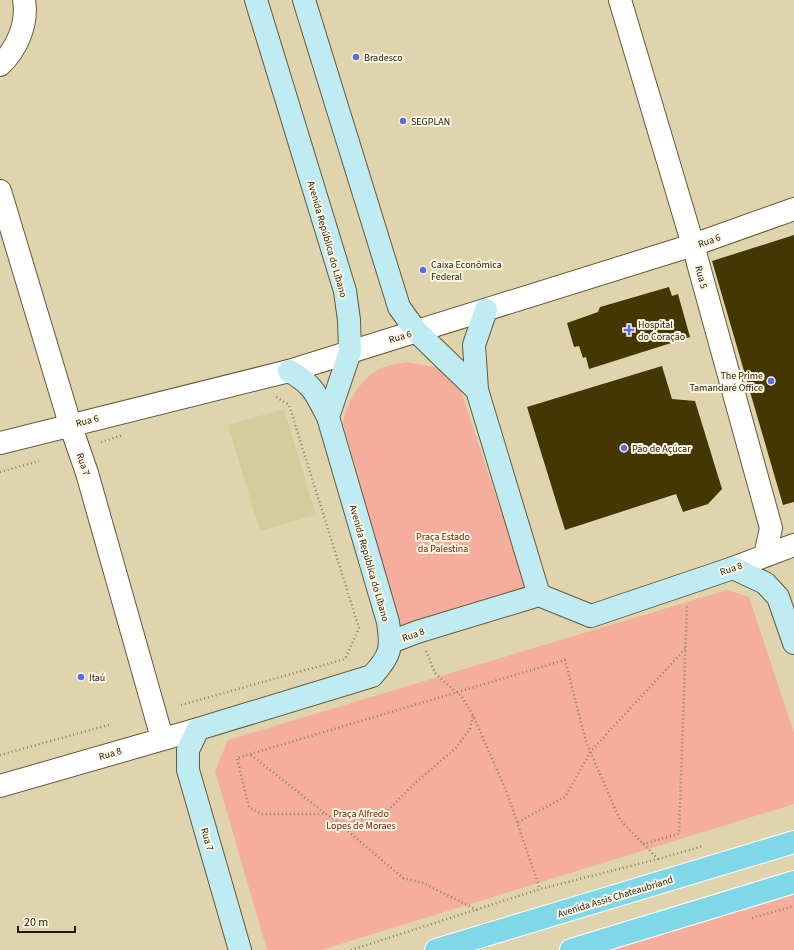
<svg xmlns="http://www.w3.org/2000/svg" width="794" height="950" font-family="'Source Sans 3',sans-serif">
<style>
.built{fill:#d7ca9c}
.green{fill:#f5ae9d}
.building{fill:#443702}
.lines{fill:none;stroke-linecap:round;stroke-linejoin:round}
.street-casing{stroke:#655a38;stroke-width:24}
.secondary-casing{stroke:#655a38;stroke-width:24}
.primary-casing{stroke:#fff;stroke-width:24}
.path{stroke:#888065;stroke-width:2.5;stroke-dasharray:1 3;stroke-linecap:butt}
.street{stroke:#fff;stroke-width:22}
.secondary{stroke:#bfebf3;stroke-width:22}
.primary{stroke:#7fd7e8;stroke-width:22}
.poi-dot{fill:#5b6ce3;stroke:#fbf5e2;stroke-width:1.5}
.labels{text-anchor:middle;stroke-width:4;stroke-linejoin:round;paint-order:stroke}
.poi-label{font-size:10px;fill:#1f1b0d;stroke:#fbf5e2;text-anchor:start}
.street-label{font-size:10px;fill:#1f1b0d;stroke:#fbf5e2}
.park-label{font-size:10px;fill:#681a09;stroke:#fbf5e2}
</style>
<rect width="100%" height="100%" fill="#e0d4ae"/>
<path class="built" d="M284,409L316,515L260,531L228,425Z"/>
<path class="green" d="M406,362L441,368L458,382L524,581V588L400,629L343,423C346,403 360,380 378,370C385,365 397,364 406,362Z
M727,590L749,597L794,733V804L321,950H267L215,771L228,740Z
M794,895V950H612Z"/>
<path class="building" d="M794,235V502L783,505L712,261Z
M669,287L672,296L678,294L690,337L589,369L586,357L583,358L579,346L574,347L567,323L598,312L600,307Z
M662,366L672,399L695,401L722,489L708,504L683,512L676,494L565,530L527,407Z"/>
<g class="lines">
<g class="street-casing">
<path id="street" d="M620,0L693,245L771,528L765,556
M0,65C17,49 28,24 24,0
M0,191L70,424L87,473L162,738
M0,443L289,371L693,245L794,209
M733,568L794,545
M0,786L198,729"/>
</g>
<g class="secondary-casing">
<path id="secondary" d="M304,0L399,307L416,331L477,390L539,595
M289,371C313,384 316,394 328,417
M477,390L474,345L486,310
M391,642L417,632L539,595L591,616L733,568L765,583L778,597L794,643
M240,950L188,770V750L198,729L372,676C391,655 392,649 388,622L328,417L350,352L349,320L345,291L256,0"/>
</g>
<g class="primary-casing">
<path id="primary" d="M436,950L794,842
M571,950L794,882"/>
</g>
<path class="path" d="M101,442L123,435
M0,472L39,461
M426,651L435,673L462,697L473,715L507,793L540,889
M181,705L345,659L359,628L289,405L275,396
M0,755L109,725
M251,755L326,814
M518,822L565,797L591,751L685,649
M342,826L403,878L423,883L477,910
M643,844L679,834L687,604
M658,859L703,846
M752,918L794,906
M351,950L540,889L658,859L620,820L586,742L565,660L237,758L249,807L261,814H326L342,825L386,812L414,784L456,748L470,729L473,715"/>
<use href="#street" class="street"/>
<use href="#secondary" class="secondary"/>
<use href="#primary" class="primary"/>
</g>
<g class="poi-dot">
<circle cx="356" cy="57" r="4"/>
<circle cx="403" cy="121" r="4"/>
<circle cx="423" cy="270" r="4"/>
<path d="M627 324h4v4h4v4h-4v4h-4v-4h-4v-4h4z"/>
<circle cx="771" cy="381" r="4"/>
<circle cx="624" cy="448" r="4"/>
<circle cx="81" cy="677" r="4"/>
</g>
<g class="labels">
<g class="poi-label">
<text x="364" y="61">Bradesco</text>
<text x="411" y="125">SEGPLAN</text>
<text x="431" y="268">Caixa Econômica<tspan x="431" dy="12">Federal</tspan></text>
<text x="638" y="328">Hospital<tspan x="638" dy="12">do Coração</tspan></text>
<text x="763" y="379" text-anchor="end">The Prime<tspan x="763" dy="12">Tamandaré Office</tspan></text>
<text x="632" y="452">Pão de Açúcar</text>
<text x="89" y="681">Itaú</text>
</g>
<g class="street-label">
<text transform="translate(328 239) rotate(74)" y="4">Avenida República do Líbano</text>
<text transform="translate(709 240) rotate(-20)" y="4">Rua 6</text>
<text transform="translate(702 277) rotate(75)" y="4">Rua 5</text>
<text transform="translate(400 336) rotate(-17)" y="4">Rua 6</text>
<text transform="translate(87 420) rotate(-14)" y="4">Rua 6</text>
<text transform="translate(84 464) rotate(71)" y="4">Rua 7</text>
<text transform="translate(370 563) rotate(74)" y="4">Avenida República do Líbano</text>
<text transform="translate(731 568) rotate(-19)" y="4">Rua 8</text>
<text transform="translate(413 634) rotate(-20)" y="4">Rua 8</text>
<text transform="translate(110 753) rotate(-17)" y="4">Rua 8</text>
<text transform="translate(208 839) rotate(74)" y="4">Rua 7</text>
<text transform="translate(615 896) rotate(-17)" y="4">Avenida Assis Chateaubriand</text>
</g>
<g class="park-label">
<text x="443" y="540">Praça Estado<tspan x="443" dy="12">da Palestina</tspan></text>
<text x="361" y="817">Praça Alfredo<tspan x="361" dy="12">Lopes de Moraes</tspan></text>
</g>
</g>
<path d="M18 926v6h57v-6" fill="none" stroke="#1f1b0d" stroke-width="2"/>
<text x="24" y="926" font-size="12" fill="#1f1b0d" stroke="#fbf5e2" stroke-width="3" paint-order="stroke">20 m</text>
</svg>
